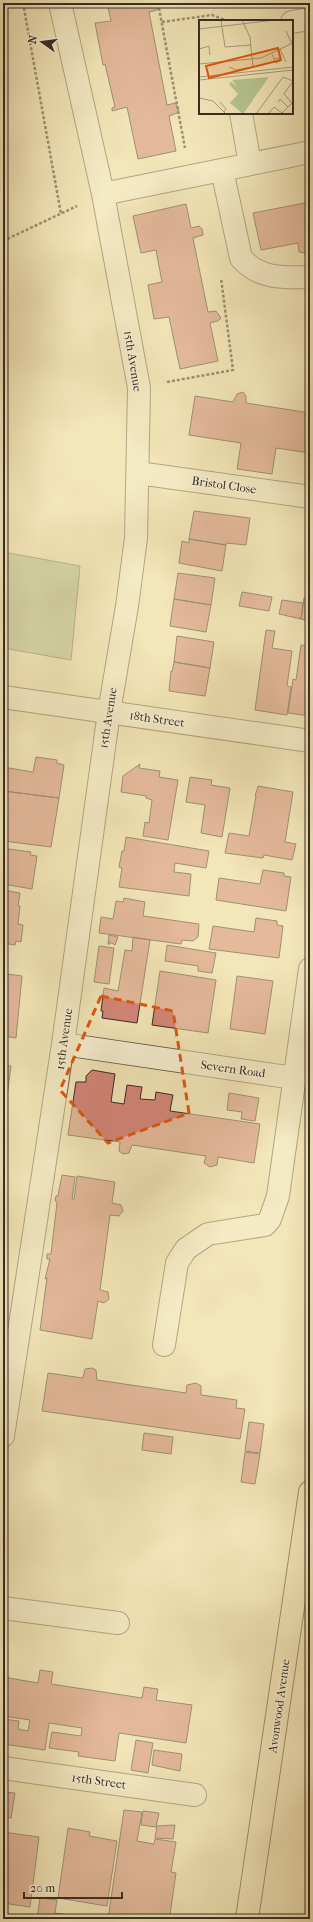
<svg xmlns="http://www.w3.org/2000/svg" width="313" height="1922" font-family="'IM FELL French Canon',serif">
<style>
.green{fill:#b6c692;stroke:#76795b}
.building{fill:#d38678;stroke:#362c24}
.lines{fill:none;stroke-linecap:round;stroke-linejoin:round}
.minor-casing{stroke:#655a49;stroke-width:24}
.major-casing{stroke:#362c24;stroke-width:24}
.path{stroke:#362c24;stroke-width:2.5;stroke-dasharray:3 2;stroke-linecap:butt}
.minor{stroke:#f7efd1;stroke-width:22}
.major{stroke:#f3e6b8;stroke-width:22}
.marked{fill:none;stroke:#df570d;stroke-width:3;stroke-dasharray:8 5;stroke-linejoin:round}
.labels{text-anchor:middle;stroke-width:3;stroke-linejoin:round;paint-order:stroke}
.street-label{font-size:12px;fill:#362c24;stroke:#f7efd1}
.inset-road{fill:none;stroke:#a79c7d;stroke-width:1}
.view{fill:#df570d;fill-opacity:0.15;stroke:#df570d;stroke-width:2}
.inset-edge{fill:none;stroke:#362c24;stroke-width:2}
</style>
<rect width="100%" height="100%" fill="#f3e6b8"/>
<filter id="stains"><feTurbulence type="fractalNoise" baseFrequency=".005" numOctaves="4"/><feColorMatrix values="0 0 0 0 .2 0 0 0 0 .09 0 0 0 0 .02 0 0 0 .5 -.17"/></filter>
<radialGradient id="worn" r=".72"><stop offset=".6" stop-color="#630" stop-opacity="0"/><stop offset="1" stop-color="#630" stop-opacity=".3"/></radialGradient>
<path class="green" d="M3,552L80,566L71,660L3,648Z"/>
<path class="building" d="M107,3H157L159,6L157,10L149,12L167,105L175,103L179,109L177,113L169,116L176,151L138,159L127,107L112,111V108L115,107L105,64L103,65L95,23L111,21Z
M209,3H221L215,8L210,7Z
M310,202V249L305,253L299,252L298,243L261,250L253,213Z
M186,204L191,228L199,226L202,229L203,235L193,238L208,312L216,311L221,318L218,321L210,323L218,361L180,369L169,317L154,319L148,285L162,282L156,250L141,253L133,216Z
M243,392L246,396V403L310,413V453L276,448L272,474L237,469L241,443L189,435L195,396L233,402L237,394Z
M194,511L250,518L246,545L226,543V545L189,539Z
M189,539L226,545L222,571L179,563L182,541L189,543Z
M178,573L215,578L211,605L174,599Z
M242,592L272,597L269,611L239,606Z
M304,598L310,600V621L301,619Z
M174,599L211,605L206,632L170,626Z
M282,600L303,603L301,619L279,614Z
M266,630L275,631L272,648L292,651L287,686L291,687L287,715L255,710Z
M177,636L214,642L210,668L174,662Z
M301,645L310,646V716L288,713L293,679L296,680Z
M174,662L210,668L205,696L169,691L171,671L172,672Z
M36,757L57,760V763L64,765L59,798L3,791V767L33,772Z
M140,764L139,768L160,771L159,777L178,780L168,840L143,836L145,822L149,823L152,800L146,798V796L121,792L123,776Z
M190,777L212,780L211,785L230,788L222,837L201,833L205,805L186,802Z
M258,786L293,792L285,842L296,844L292,860L264,855L263,858L225,853L229,833L249,836L256,796H255Z
M4,791L59,798L51,847L3,841Z
M126,837L209,851L206,868L175,863L174,872L191,874L189,896L119,887L122,868L119,867L122,851H124Z
M8,849L31,852L30,855L37,856L32,889L3,884V863H6Z
M263,870L284,873V876L291,877L286,911L216,900L219,878L260,884Z
M3,890L20,893L18,906H20L18,924L23,925L21,942L16,941L15,945L3,943Z
M124,898L145,902L143,916L199,924L198,937L193,941L182,940L181,944L99,933L101,917L113,919L116,901L123,902Z
M256,918L277,921V925L283,926L279,958L209,949L213,926L254,932Z
M109,935L118,937L115,945L110,942V944H108Z
M133,937L150,940L137,1023L102,1018L103,1011H101L104,988L118,991L125,950L132,951Z
M167,945L216,953L212,973L198,971V966L165,961Z
M99,946L114,948L109,984L94,982Z
M160,971L216,980L208,1033L152,1025Z
M7,974L22,976L16,1038L3,1036V990H5Z
M237,976L273,981L265,1034L230,1029Z
M3,1065L11,1066L6,1104L3,1103Z
M92,1070L115,1074L111,1102L124,1104L127,1085L142,1087L140,1099L155,1100L156,1092L173,1095L170,1111L260,1124L254,1163L218,1157L217,1165L210,1167L204,1163L206,1156L132,1145L129,1153L123,1154L119,1151L120,1142L68,1135L76,1082H86V1076Z
M229,1093L259,1098L255,1121L241,1119L242,1112L227,1110Z
M62,1175L75,1177L72,1199H74L77,1176L115,1182L112,1203L121,1205L123,1211L119,1216L110,1215L100,1290L108,1292L109,1299L104,1303L98,1301L92,1339L40,1330L47,1278L45,1279L50,1259H47V1254H51L57,1203L55,1200L56,1196H58Z
M92,1368L96,1370L97,1380L186,1393L187,1385L196,1383L201,1386V1395L237,1400L236,1408L245,1409L240,1439L42,1411L48,1373L83,1378L85,1369Z
M249,1422L264,1424L260,1453L245,1451Z
M144,1433L173,1437L171,1454L142,1450Z
M245,1452L260,1454L255,1484L241,1482Z
M40,1670L53,1672L51,1684L142,1698L144,1687L158,1689L156,1700L192,1705L186,1743L119,1733L115,1761L78,1756L79,1752L49,1748L52,1732L81,1736L82,1728L49,1723L45,1750L3,1744V1719L19,1721L18,1729L28,1731L30,1720L3,1716V1677L38,1683Z
M136,1740L153,1743L148,1773L131,1770Z
M154,1750L182,1754L180,1771L152,1765Z
M3,1792L15,1793L11,1818L3,1817Z
M124,1810L142,1812L137,1841L154,1844L155,1839L176,1842L171,1872L176,1873L170,1915H177L176,1919H108Z
M143,1811L159,1813L156,1827L141,1825Z
M175,1825L173,1839L155,1838L157,1826Z
M68,1828L90,1832L89,1836L117,1841L107,1906L58,1898Z
M3,1832L39,1837L30,1907L3,1903Z
M40,1898L57,1900L55,1913L87,1917V1919H37Z"/>
<g class="lines">
<g class="minor-casing">
<path id="minor" d="M292,22L310,19
M241,113L250,164
M222,170L241,258C259,279 284,278 310,277
M103,194L310,152
M138,473L310,497
M3,697L310,741
M63,1044L294,1078
M164,1345L177,1263L186,1249L208,1234L265,1225L270,1219L278,1196L310,969
M3,1436L63,1044L109,712L127,606L136,538L139,388L103,194L60,3
M3,1608L118,1623
M3,1768L195,1795"/>
</g>
<g class="major-casing">
<path id="major" d="M247,1919L310,1492"/>
</g>
<path class="path" d="M23,3L61,214
M158,3L185,148
M162,22L212,15L228,21
M3,241L77,206
M167,382L233,370L221,278"/>
<use href="#minor" class="minor"/>
<use href="#major" class="major"/>
</g>
<path d="M0 0H313V1922H0ZM101,996L173,1011L189,1113L108,1143L60,1090Z" fill="#f3e6b8" fill-opacity=".55" fill-rule="evenodd"/>
<path class="marked" d="M101,996L173,1011L189,1113L108,1143L60,1090Z"/>
<g class="labels">
<g class="street-label">
<text transform="translate(133 361) rotate(81)" y="4">15th Avenue</text>
<text transform="translate(224 485) rotate(8)" y="4">Bristol Close</text>
<text transform="translate(108 718) rotate(-81)" y="4">15th Avenue</text>
<text transform="translate(157 719) rotate(8)" y="4">18th Street</text>
<text transform="translate(64 1039) rotate(-82)" y="4">15th Avenue</text>
<text transform="translate(233 1069) rotate(8)" y="4">Severn Road</text>
<text transform="translate(279 1706) rotate(-82)" y="4">Avonwood Avenue</text>
<text transform="translate(99 1781) rotate(8)" y="4">15th Street</text>
</g>
</g>
<g transform="translate(199 20)">
<rect width="94" height="94" fill="#f3e6b8"/>
<path d="M70,57L44,94L31,83L39,74L30,64L32,62L38,66L33,60Z" fill="#b6c692"/>
<path class="inset-road" d="M22,0L26,27L52,25M0,9L76,0M87,11L93,24M0,29L10,26L11,35M81,29L87,42M73,34L77,43L81,41L80,38L75,39M0,44L62,38L94,23M30,47L37,50L54,47L51,17L43,0M0,57L94,47M0,60L94,50M0,78L14,81L27,94M21,82L27,89L25,92M79,82L81,79L89,87M93,83L85,74L94,61M83,93L93,83M57,94L84,57L94,61M69,94L75,87L83,93"/>
<path class="view" d="M79,28L82,40L10,58L7,46Z"/>
<rect width="94" height="94" class="inset-edge"/>
</g>
<rect width="313" height="1922" fill="none" stroke="#f3e6b8" stroke-width="16"/>
<rect x="4" y="4" width="305" height="1914" fill="none" stroke="#362c24" stroke-width="2"/>
<rect x="8" y="8" width="297" height="1906" fill="none" stroke="#362c24"/>
<g transform="translate(42 42) rotate(284)" stroke="#f7efd1" stroke-width="3" paint-order="stroke">
<path d="M0-3L7 15L0 10L-7 15Z" fill="#362c24"/>
<text y="-6" font-size="11" font-weight="bold" text-anchor="middle" fill="#362c24">N</text>
</g>
<path d="M24 1892v6h98v-6" fill="none" stroke="#362c24" stroke-width="2"/>
<text x="30" y="1892" font-size="12" fill="#362c24" stroke="#f7efd1" stroke-width="3" paint-order="stroke">20 m</text>
<rect width="100%" height="100%" filter="url(#stains)"/>
<rect width="100%" height="100%" fill="url(#worn)"/>
</svg>
